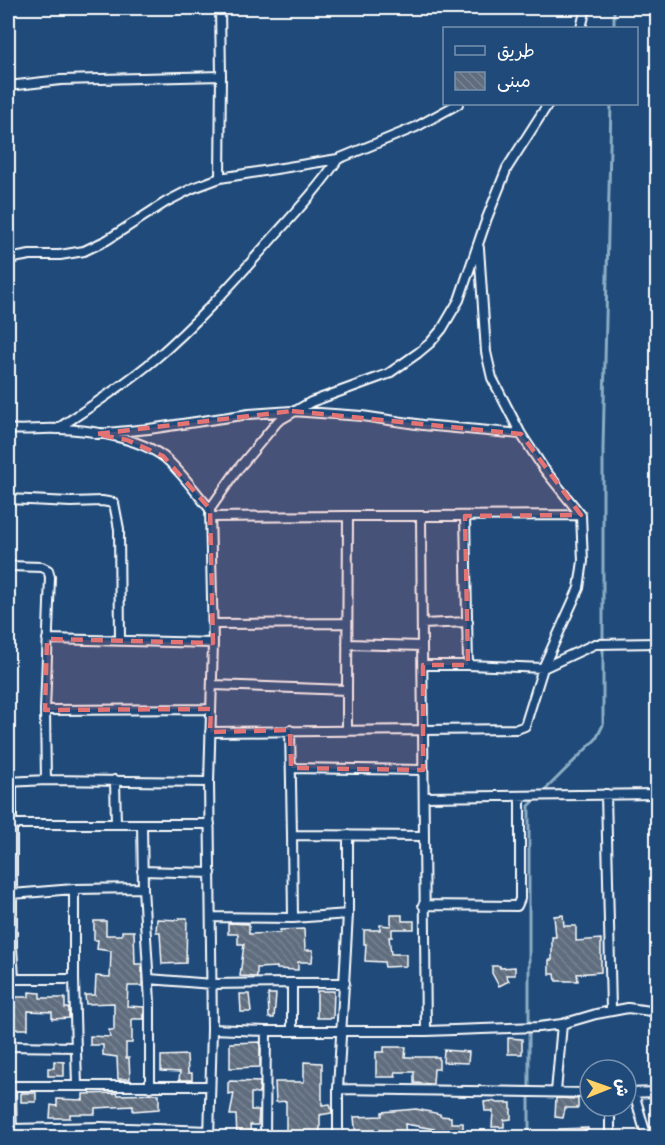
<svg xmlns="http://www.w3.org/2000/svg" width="665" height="1145" font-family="'Playpen Sans','Playpen Sans Arabic',sans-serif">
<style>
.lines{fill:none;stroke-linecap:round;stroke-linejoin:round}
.stream{stroke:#8caec4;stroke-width:3}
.building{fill:url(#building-back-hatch);stroke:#fff;stroke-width:1.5}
.minor-casing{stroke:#fff;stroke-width:12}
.minor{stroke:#1f4a7a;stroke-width:8}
.marked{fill:#e47373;fill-opacity:0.2;stroke:#e47373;stroke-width:4.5;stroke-dasharray:12 8;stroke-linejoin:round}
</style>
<defs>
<pattern id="building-back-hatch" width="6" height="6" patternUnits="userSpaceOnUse" patternTransform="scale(1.5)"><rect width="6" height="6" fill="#5f6d7e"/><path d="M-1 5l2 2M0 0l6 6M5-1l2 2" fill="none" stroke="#778391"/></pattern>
</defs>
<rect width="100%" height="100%" fill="#1f4a7a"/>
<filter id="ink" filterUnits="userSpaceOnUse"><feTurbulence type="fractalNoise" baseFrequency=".0167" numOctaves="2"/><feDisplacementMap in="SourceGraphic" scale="12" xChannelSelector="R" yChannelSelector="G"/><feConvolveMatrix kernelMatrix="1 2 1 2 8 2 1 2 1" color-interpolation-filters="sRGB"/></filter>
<g filter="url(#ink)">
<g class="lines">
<path class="stream" d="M614,28V8
M542,793L596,739L603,725V448L611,104
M529,1138V806L537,798"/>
</g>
<path class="building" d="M391,915H402V921H414V929H392V937H389L391,954H406V966L385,967L384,962L365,961L366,944H364V930H380V925L391,926Z
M563,915L564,926H576V941L601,939V972L577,974L578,981H556L555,974H549V960H552V937H556L554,916Z
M179,918H187L186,963L162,964L160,932H156L157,919L179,920Z
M94,921H106V935H122V931H134L135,964H142V986H128L127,1006L144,1007V1019H132V1043H126V1058H129L130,1079H118L117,1057L103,1055V1045H90V1036L110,1037L109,1030H114V1003L86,1004L85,995H95L96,976L110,977L111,951L97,949L98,940H94Z
M228,923L249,924V934L280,933V930L304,929L305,950H313L312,962H298V970L277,969V967L257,968V977L240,976L244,944H238V934H228Z
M492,966H500V968L515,967V975H506L509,981L499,986L492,973Z
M317,991H334L333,1018H317Z
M29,992L40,993V998H65V1008H69V1018L52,1019V1012L28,1011V1029H8L9,997H29Z
M240,994H249L251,1012H241Z
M268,994H276L274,1018H269Z
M508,1038L522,1039V1054H508Z
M260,1042V1067L230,1068V1043Z
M384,1047H406L405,1057H439V1069H434L433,1084L414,1083V1072H395L396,1077H376V1052H384Z
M444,1050L469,1052L468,1063L443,1062Z
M187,1055L188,1073H192V1080H179L180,1072L161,1071V1056Z
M54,1061L64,1062V1076H48V1068H54Z
M304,1062L322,1063V1105L330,1104L332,1113L320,1115V1137L286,1136V1101L276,1102L275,1082H304Z
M230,1081L260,1082L259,1093H251V1110H259L258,1125H250L251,1137H237L236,1115H230L234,1093L228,1094V1083Z
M21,1093H36V1102H21Z
M117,1093L118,1095L159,1094V1109L133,1111V1106L95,1108V1114H70V1118H50L51,1105L57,1106V1099L83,1100V1094Z
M556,1098L578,1099V1108H565L563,1118L555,1117Z
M492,1101L497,1103H511V1119L504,1120V1127H492L493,1111H485L484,1102Z
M416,1109L440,1114V1116L451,1117V1123H463V1137H434V1129L405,1124L406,1137H356L354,1117L382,1116V1112Z
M588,1128L587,1137H559V1129Z"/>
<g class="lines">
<g class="minor-casing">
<path id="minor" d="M220,8L221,76
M581,28L586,8
M8,86L61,80L221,76L220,178
M479,248L486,352L492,378L521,434L544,469L581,515
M8,259L30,255H60L84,251L107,240L166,202L193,188L220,178L338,159L416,127L458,104
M8,429C25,431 41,428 58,429C89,429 139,438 164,457C182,472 194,491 210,509
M57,429C90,407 123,386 154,360C195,325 232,284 268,243C292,216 318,189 338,159
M96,434L149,429L249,414L292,411L362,416L423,425L521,434
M8,499L71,502L102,501L114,503L119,529L120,640
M348,516H421L422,646
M465,516L468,665
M210,517L348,516L347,690
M8,566L42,567L48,570L50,577L45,710L46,780
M213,624L347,623
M422,624L468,622
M47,639L213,643
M347,644L422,646L423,730L517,729L525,726L543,668L579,588L583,561L581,515L421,516
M423,665H468L543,668L595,644L658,643
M213,685L347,690V730
M45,710L211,709
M210,732L423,730L424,836L292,835L290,730
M291,768L423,770
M115,780L116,824
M8,782L46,780L209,782
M12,782V948L14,978
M606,794L611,1010
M424,797L658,794
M12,824H210
M142,824L143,888L150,1002V1087
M292,835L293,918
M142,871L211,873
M12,894L74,889
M423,905L517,906L520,899V797
M211,917L293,918L348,914
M8,979H74V889L143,888
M74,979L77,1086
M149,979L212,984L292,983V1030
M292,983H345
M212,1029L266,1031
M426,1031L539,1027L562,1024L596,1014L628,1008L658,1012
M8,1046L76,1047
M8,1086H210
M11,1086L12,1138
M338,1089L590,1093
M556,1092L562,1024
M626,1093L658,1092
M634,1093L647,1138
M610,1106V1138
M12,1129L101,1127L209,1131
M209,1138L212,1029L209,782L213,643L210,509L238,469L278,421L311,402L388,374L418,353L430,343L442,329L459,300L487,218L507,168L548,104
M265,1138L266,1031H426L424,836
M338,1138V1089L348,914V835"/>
</g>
<use href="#minor" class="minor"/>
</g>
</g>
<path class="marked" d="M292,411L521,434L581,515L465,516L468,665H423V770L291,768L290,730L210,732L211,709L45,710L47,639L213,643L210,509L163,456L127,440L96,434Z"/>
<rect width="665" height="1145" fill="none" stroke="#1f4a7a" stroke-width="30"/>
<rect x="15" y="15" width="635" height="1115" fill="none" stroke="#fff" stroke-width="2" filter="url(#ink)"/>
<rect x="443" y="27" width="195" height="78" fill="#1f4a7a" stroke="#7992af" stroke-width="1.5"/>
<rect x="455" y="46" width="30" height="9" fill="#1f4a7a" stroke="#7992af" stroke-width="1.5"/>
<text x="497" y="57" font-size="18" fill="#ffffff">طريق</text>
<rect x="455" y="72" width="30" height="18" fill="url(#building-back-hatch)" stroke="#7992af" stroke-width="1.5"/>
<text x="497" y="87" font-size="18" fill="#ffffff">مبنى</text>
<g transform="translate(608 1088) rotate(89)"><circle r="28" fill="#1f4a7a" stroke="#7992af" stroke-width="1.5"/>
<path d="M0-4.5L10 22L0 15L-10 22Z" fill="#ffd166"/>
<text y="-9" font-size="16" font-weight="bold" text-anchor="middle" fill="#ffffff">ش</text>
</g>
</svg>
